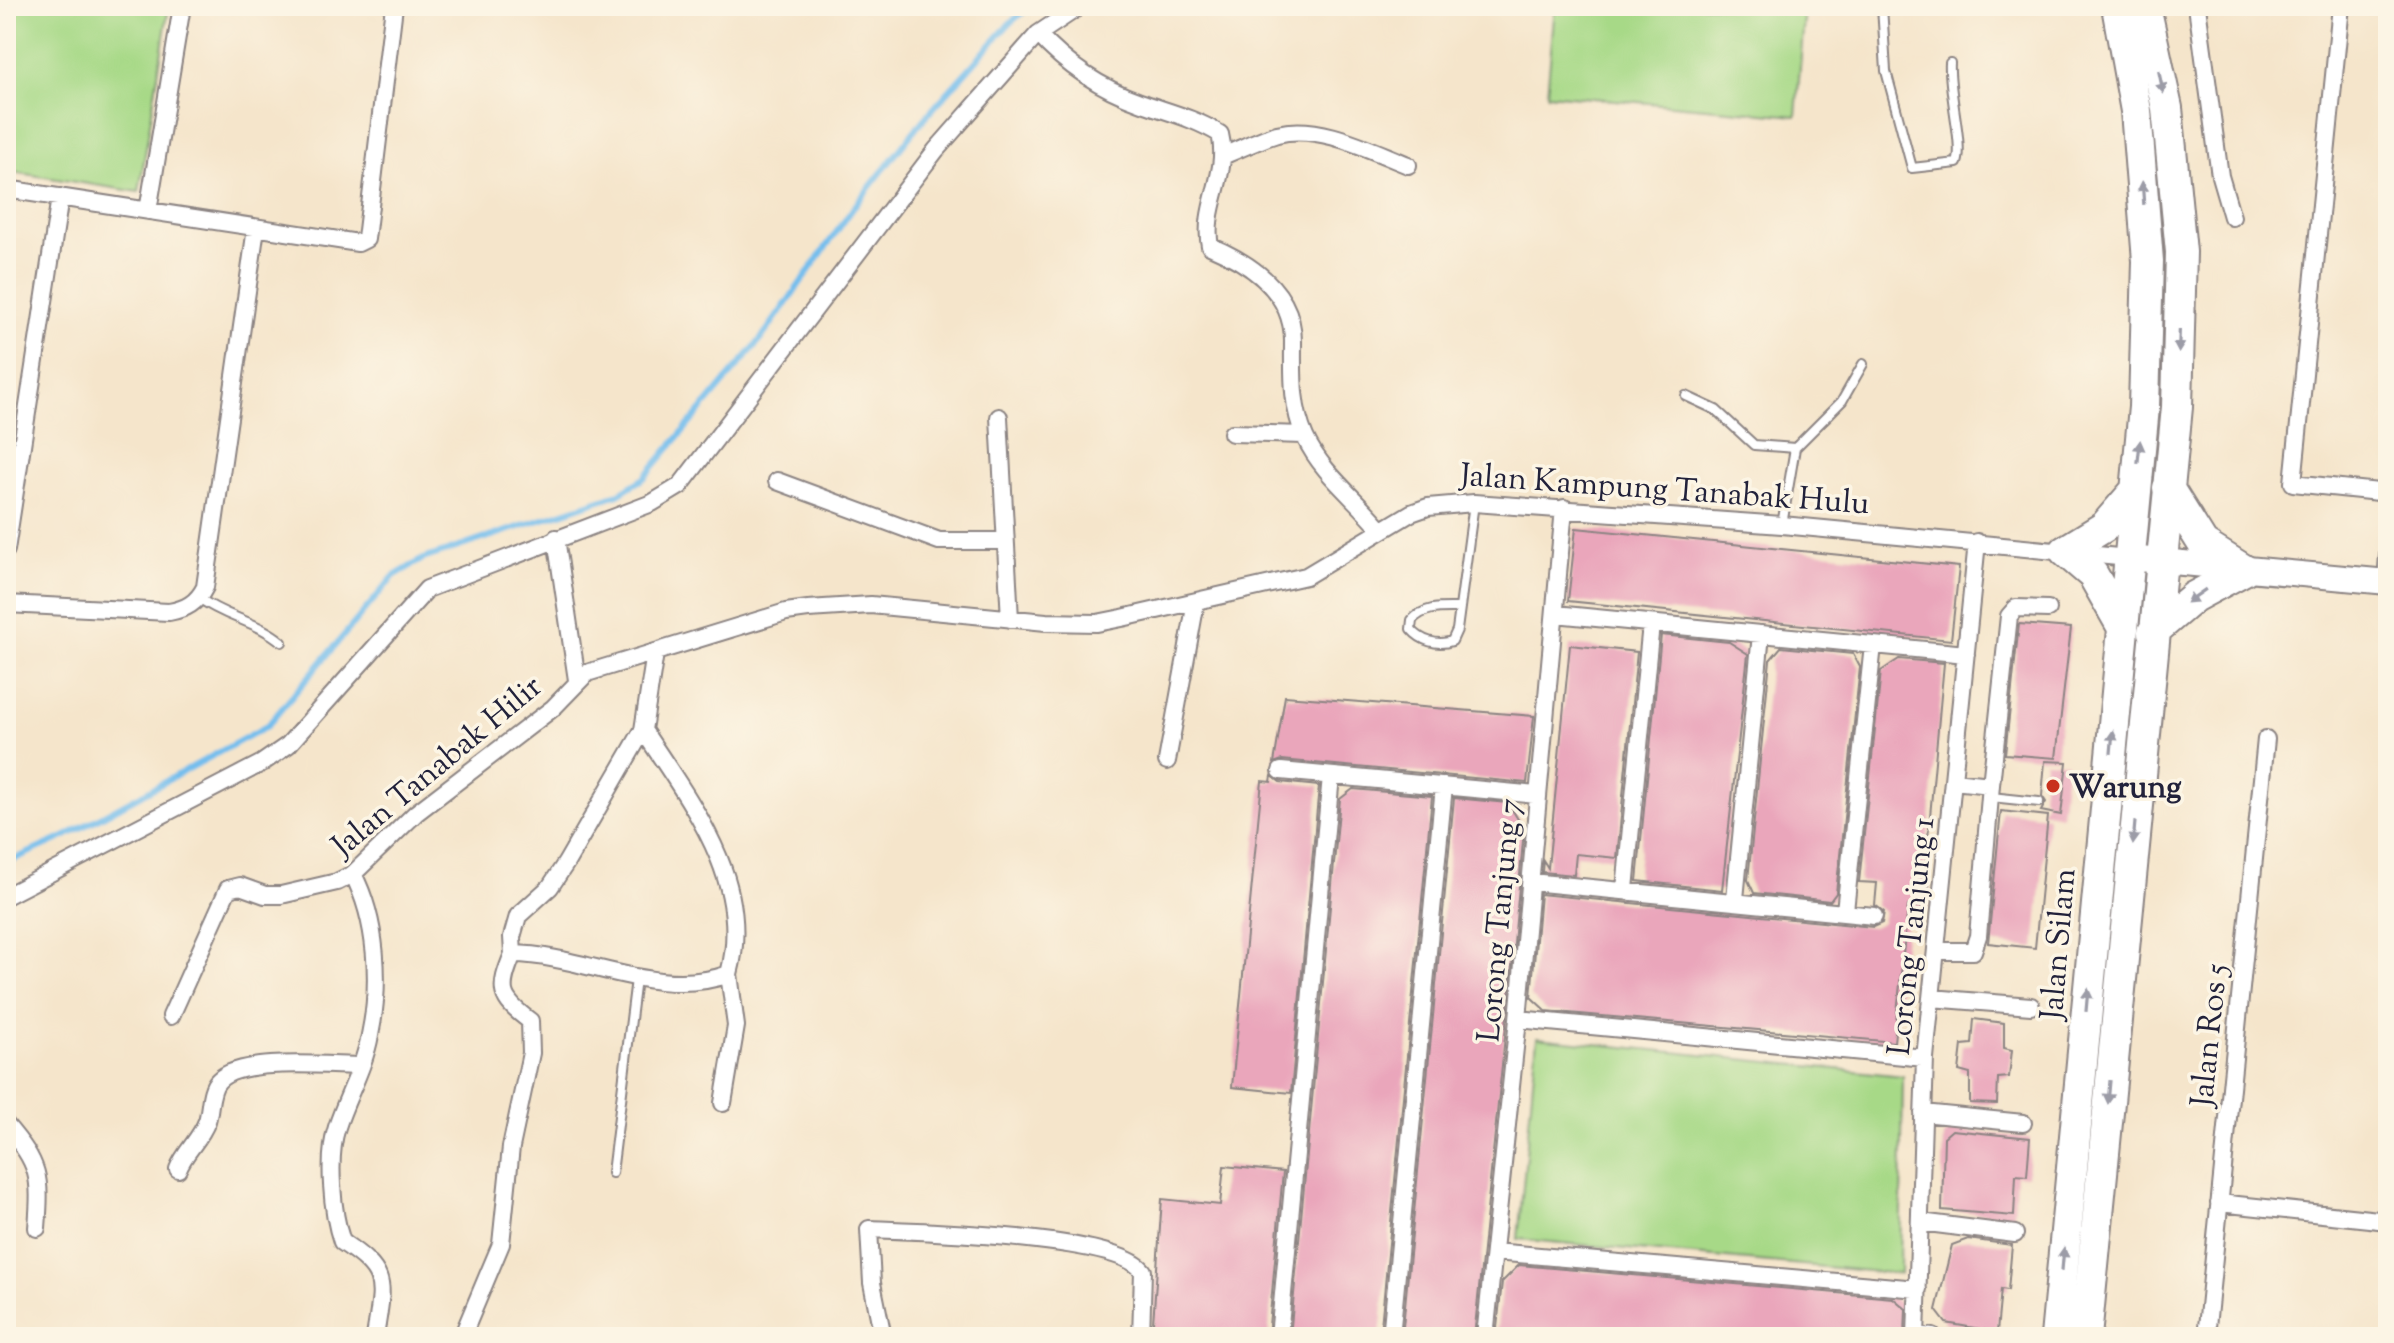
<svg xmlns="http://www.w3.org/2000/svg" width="2394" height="1343" font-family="'Sorts Mill Goudy',serif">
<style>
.green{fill:#a7d987;stroke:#647e61;stroke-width:2}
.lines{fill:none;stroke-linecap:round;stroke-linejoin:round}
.stream{stroke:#74beed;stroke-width:6}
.building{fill:#eaa6bb}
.lane-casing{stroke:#8c8483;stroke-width:12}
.street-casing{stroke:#8c8483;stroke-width:20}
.secondary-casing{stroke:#8c8483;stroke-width:28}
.highway-casing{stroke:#8c8483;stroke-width:34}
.lane{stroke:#fff;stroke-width:8}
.street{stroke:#fff;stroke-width:16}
.secondary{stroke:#fff;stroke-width:24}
.highway{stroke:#fff;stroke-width:30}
.oneway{fill:#9c9ca7}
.poi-dot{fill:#c8321e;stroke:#fcf5e5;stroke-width:3}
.labels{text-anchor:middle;stroke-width:7;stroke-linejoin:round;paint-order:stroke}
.street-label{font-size:32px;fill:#22223b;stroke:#fcf5e5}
.poi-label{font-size:32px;font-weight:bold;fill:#22223b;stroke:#fcf5e5;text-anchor:start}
</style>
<rect width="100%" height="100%" fill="#fcf5e5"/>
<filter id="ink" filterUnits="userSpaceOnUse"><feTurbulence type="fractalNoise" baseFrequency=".0125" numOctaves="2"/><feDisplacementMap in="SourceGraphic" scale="16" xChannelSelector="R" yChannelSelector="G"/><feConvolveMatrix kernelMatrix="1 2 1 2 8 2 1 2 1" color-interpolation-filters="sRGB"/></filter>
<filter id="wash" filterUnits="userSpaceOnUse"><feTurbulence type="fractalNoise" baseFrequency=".006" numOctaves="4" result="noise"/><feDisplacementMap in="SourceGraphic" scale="32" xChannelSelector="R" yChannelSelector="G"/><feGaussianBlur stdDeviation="1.8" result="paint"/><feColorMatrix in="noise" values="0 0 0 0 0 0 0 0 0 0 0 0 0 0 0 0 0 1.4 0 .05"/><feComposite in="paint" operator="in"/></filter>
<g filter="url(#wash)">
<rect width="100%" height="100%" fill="#f5e5cb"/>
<path class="green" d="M14,6H169L139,192L6,171V55Z
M1555,6H1805L1796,116L1547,94Z
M1537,1038L1903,1076L1900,1274L1518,1239Z"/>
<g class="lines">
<path class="stream" d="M6,863L64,837L267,726L394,576L423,559L618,494L644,478L761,339L854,207L922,121L1010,23L1031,6"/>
</g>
<g id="blocks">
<path class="building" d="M1576,528L1959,567L1951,640L1568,601Z
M2019,624L2071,628L2056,758L2005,754Z
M1661,635L1729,642L1748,654L1722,890L1637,881Z
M1570,645L1637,652L1617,858L1576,854L1574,875L1542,872L1543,860L1548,868Z
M1781,647L1853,654L1860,667L1836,893L1830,901L1754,893L1748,880L1770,660Z
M1899,659L1944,663L1924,882L1929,883L1927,908L1908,906L1894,1042L1546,1011L1531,997L1540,894L1873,927L1882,923L1884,912L1875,905L1877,883L1859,882L1881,671Z
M1285,696L1534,716L1527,783L1282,760L1274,763Z
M2045,761L2067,762L2061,815L2041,811L2046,802L2042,796Z
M1272,776L1280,782L1319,786L1291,1093L1232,1087L1262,781L1271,782Z
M1353,789L1432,796L1380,1337H1290L1340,799Z
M1454,798L1508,803L1524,829L1511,978L1474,1337H1402Z
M2001,811L2048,816L2035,948L1988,943Z
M1974,1019L2004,1023V1048L2012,1050L2009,1077L1998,1078L1997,1104L1970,1103V1074L1959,1071L1962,1045L1972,1044Z
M1952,1130L2030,1138L2027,1176L2016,1175L2014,1216L1942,1210L1944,1137Z
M1224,1166L1283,1172L1268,1337H1152L1162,1199L1220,1205Z
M1968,1239L2012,1245L2008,1290L2001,1289L1997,1332L1946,1323L1936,1310L1952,1245Z
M1519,1265L1893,1298L1906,1309L1905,1337H1496L1502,1282Z"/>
</g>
</g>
<g filter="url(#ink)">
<use href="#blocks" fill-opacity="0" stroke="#8c8483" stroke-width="2"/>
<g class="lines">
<g class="lane-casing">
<path id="lane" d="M1882,6L1886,71L1912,168L1957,163C1964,146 1948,90 1950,63
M1686,396L1716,410L1754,445L1795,448
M1782,525L1795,448L1842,401L1863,364
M199,598C226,618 257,621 282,642
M1460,608C1441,608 1426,606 1412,620L1411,629C1421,641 1437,646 1452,641L1457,630L1474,503
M1991,797L2039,802
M612,1173L636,979"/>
</g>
<g class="street-casing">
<path id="street" d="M2197,6L2220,176L2232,217
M2341,6L2293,483L2388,493
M1038,34C1066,65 1100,88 1140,102C1168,112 1194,118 1220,134C1230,173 1202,207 1210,246C1250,263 1293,292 1293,341C1293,374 1291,405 1305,437C1322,474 1357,499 1382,530
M1225,155C1242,148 1260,139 1277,134C1319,123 1370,150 1408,165
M6,189L358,243L366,239L394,6
M148,211L182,6
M999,417L1010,619
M1232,433L1304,435
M777,481L939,541H1005
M556,538L577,680
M6,550L60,197
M2386,582L2388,555
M6,604L169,612C186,609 197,603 205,587L256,228
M1555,614L1966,654
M1167,761L1196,602
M1281,771L1537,795
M1953,781L1991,785L2009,616L2016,608L2048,609
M353,874C377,920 381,983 370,1035C364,1068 347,1096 337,1127C327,1157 332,1213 342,1242C390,1274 383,1283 375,1337
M1531,882L1874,916
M1625,889L1651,624
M6,896L262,763L288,745L427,589L652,503L680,486L936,150L1038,34L1080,6
M1735,899L1761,634
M1845,911L1873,645
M1936,951H1973L1978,936L1991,785
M513,954L512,937L518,916L550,887L566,863L643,730
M1931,998L2031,1006
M171,1016L228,889L240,886L265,895H281L337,882L353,874L416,813L553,708L587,673L786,612L808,609L871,605L1046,622L1097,623L1122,618L1306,576L1411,513L1428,507L1474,503L1782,525L2129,558
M1518,1019L1925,1058
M723,1103L736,1026L729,974
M1923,1113L2023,1123
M6,1125C40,1165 41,1176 37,1228
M178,1169C185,1151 200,1140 207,1121C211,1109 209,1089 219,1080C242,1057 329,1066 361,1066
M2219,1203L2388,1221
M1920,1222L2015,1234
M1494,1252L1918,1289
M1917,1335L1933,1337
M462,1337L501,1244L511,1147L531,1053L530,1021C499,998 498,990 513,954C585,955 657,1000 729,974C754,882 690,802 643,730L655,653
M883,1337L872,1283L869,1229C917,1231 1118,1236 1143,1271L1141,1337
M1279,1337L1331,776
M1391,1337L1444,786
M1485,1337L1518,1019L1564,508
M1916,1337L1925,1058L1977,542
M2206,1337L2266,739"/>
</g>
<g class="secondary-casing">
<path id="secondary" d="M2129,558L2388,582"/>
</g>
<g class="highway-casing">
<path id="highway" d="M2168,488L2203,544L2244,570
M2122,626L2093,575L2065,551L2104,527L2135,491
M2153,632L2194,597L2244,570
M2056,1337L2144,407L2148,261L2136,111L2117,6
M2086,1337L2177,407L2181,252L2167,108L2145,6"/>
</g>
<use href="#lane" class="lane"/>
<use href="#street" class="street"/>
<use href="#secondary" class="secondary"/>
<use href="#highway" class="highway"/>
</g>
<defs><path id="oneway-solid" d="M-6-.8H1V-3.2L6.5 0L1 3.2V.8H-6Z" transform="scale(2)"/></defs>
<g class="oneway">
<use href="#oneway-solid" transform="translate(2161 82) rotate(78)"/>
<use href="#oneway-solid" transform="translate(2143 193) rotate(-94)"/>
<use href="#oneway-solid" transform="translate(2179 341) rotate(92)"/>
<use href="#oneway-solid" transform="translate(2139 452) rotate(-84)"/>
<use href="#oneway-solid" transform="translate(2196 596) rotate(145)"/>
<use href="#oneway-solid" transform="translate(2112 742) rotate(-85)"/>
<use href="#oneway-solid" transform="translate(2134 833) rotate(95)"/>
<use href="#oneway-solid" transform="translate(2087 1000) rotate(-85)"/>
<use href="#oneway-solid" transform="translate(2109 1092) rotate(95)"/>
<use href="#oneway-solid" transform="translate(2063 1259) rotate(-85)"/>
</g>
</g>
<circle class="poi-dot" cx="2053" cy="786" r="8"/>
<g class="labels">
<g class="street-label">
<text transform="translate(1665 488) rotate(4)" y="11">Jalan Kampung Tanabak Hulu</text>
<text transform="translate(436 765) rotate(-40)" y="11">Jalan Tanabak Hilir</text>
<text transform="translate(1498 920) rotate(-85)" y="11">Lorong Tanjung 7</text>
<text transform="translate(1910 936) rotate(-84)" y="11">Lorong Tanjung 1</text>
<text transform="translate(2057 944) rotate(-85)" y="11">Jalan Silam</text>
<text transform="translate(2208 1035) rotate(-84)" y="11">Jalan Ros 5</text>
</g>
<g class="poi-label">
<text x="2069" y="797">Warung</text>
</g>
</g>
<rect width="2394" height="1343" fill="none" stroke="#fcf5e5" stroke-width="32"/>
</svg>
